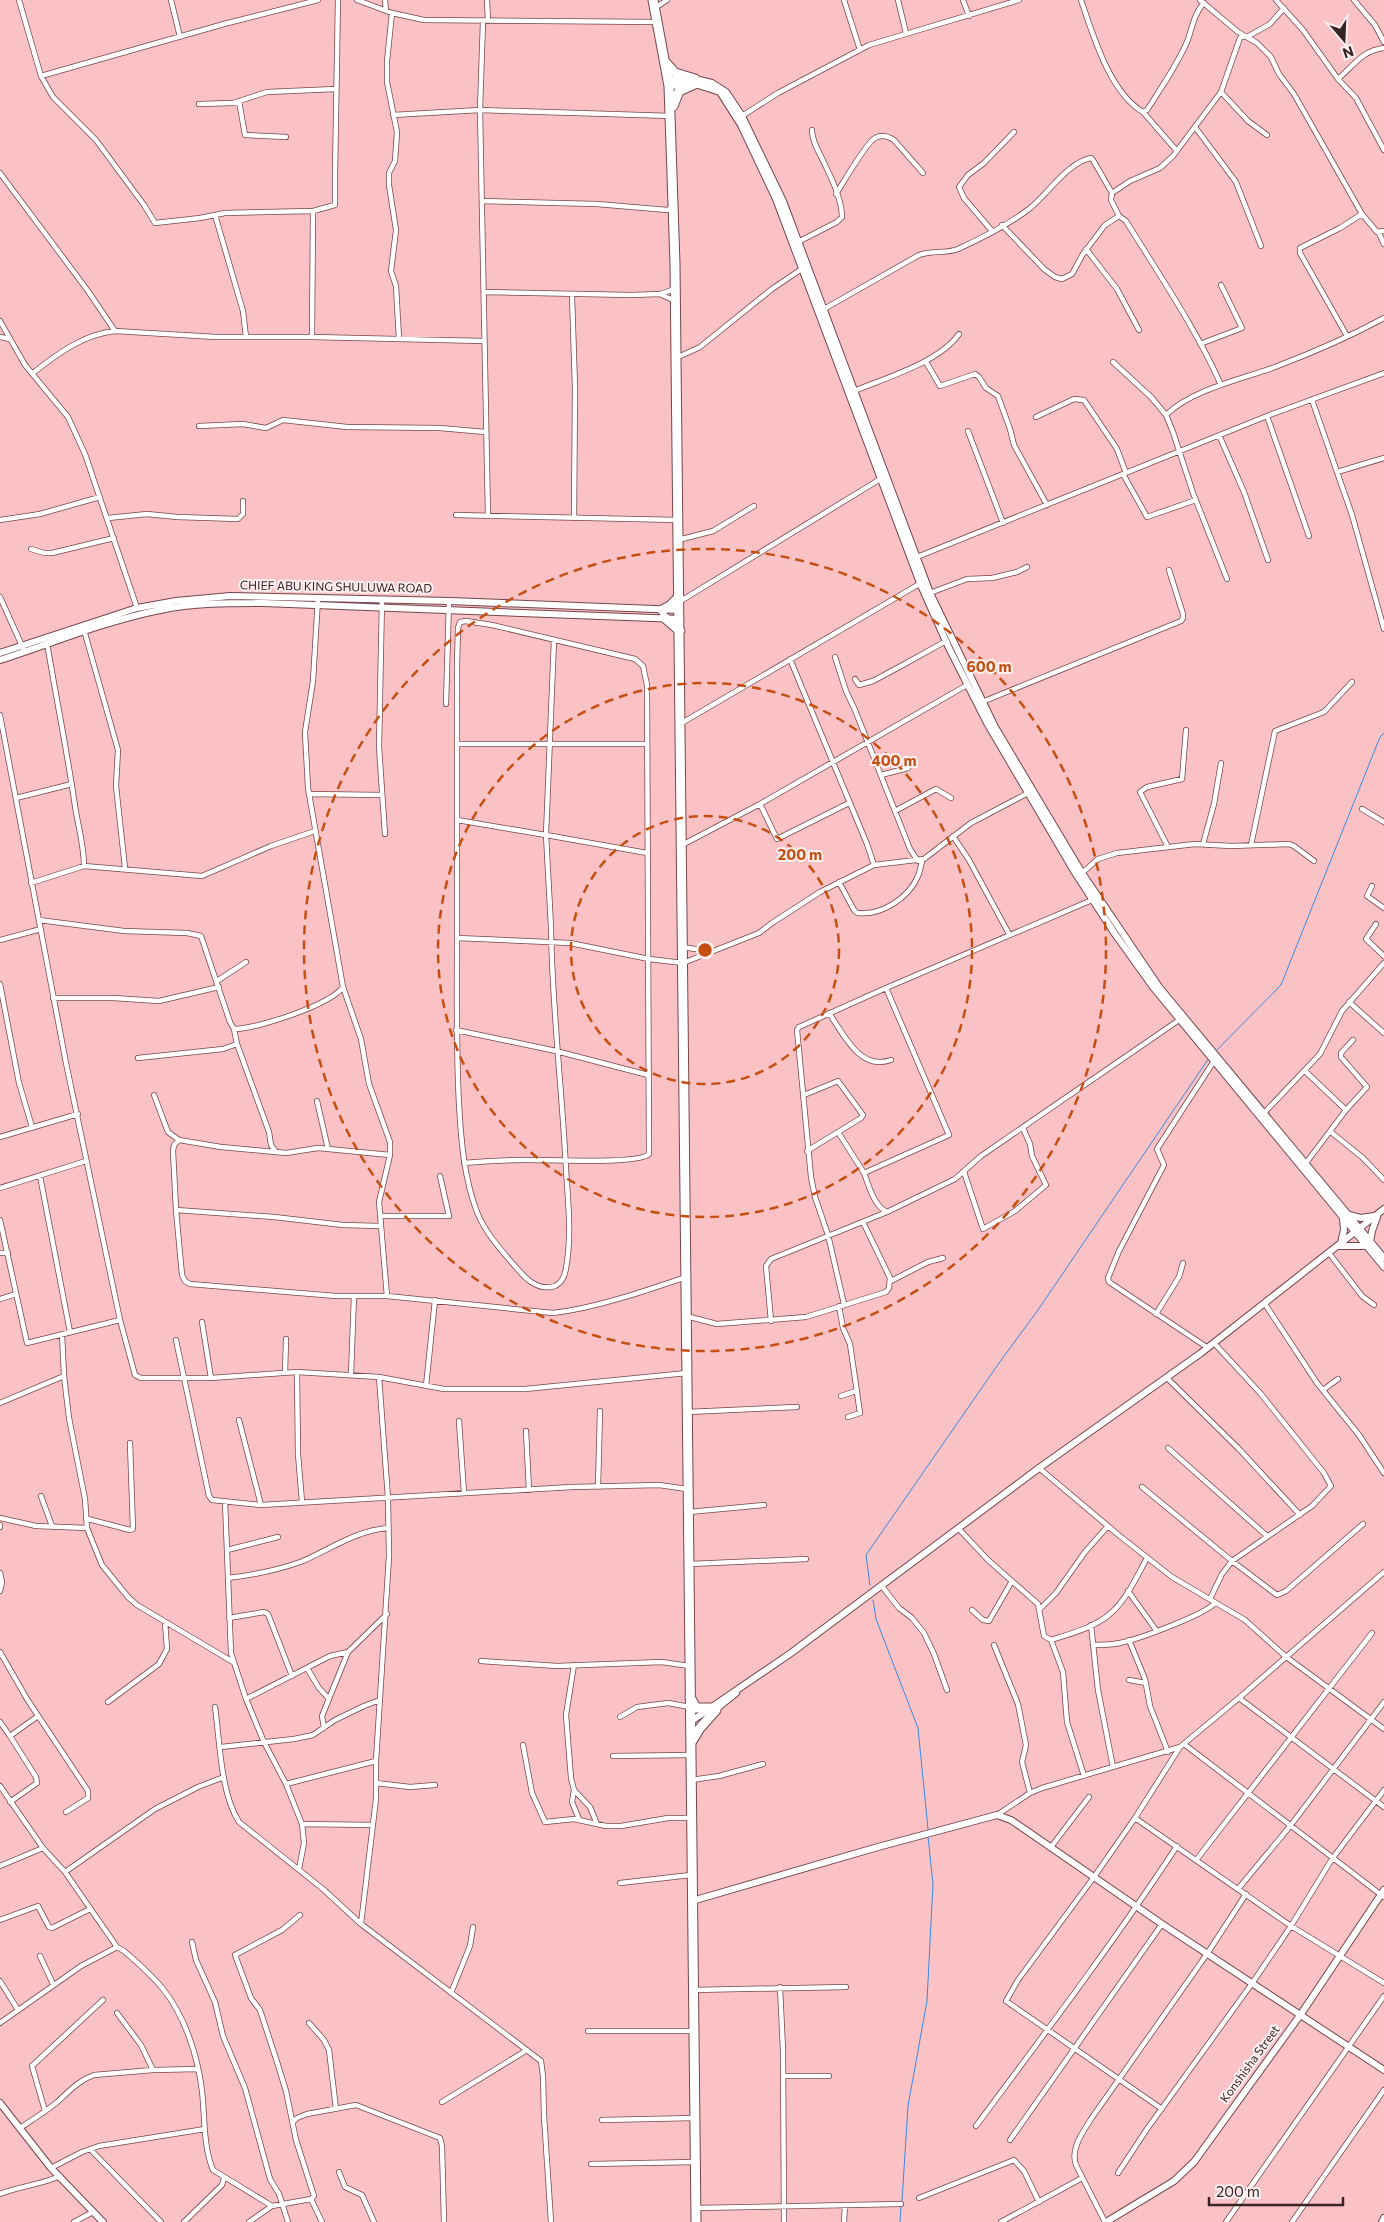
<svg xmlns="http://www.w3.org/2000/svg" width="1384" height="2222" font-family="Commissioner,sans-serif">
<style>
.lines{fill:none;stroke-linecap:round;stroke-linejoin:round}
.stream{stroke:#3789e3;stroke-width:1}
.street-casing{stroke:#75464b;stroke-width:6}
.secondary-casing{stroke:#75464b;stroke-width:8}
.highway-casing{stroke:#75464b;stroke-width:11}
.street{stroke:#fff;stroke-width:4.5}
.secondary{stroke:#fff;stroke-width:6}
.highway{stroke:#fff;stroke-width:9}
.ring{fill:none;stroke:#c54e11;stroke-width:2.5;stroke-dasharray:9 6}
.labels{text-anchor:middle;stroke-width:4;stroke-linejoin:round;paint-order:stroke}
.street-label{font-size:12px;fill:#372224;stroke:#fdf0f1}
.centre{fill:#c54e11;stroke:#fdf0f1;stroke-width:2.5}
.ring-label{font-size:15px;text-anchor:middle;font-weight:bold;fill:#c54e11;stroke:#fdf0f1;stroke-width:4;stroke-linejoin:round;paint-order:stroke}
</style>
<rect width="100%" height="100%" fill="#fbc2c6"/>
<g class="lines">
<path class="stream" d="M1215,1052L1281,985L1380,737L1384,733
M870,1585L866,1555L999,1363L1038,1310L1209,1058
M873,1600L876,1619L918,1728L928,1829
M902,2201L908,2106L927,2001L933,1884L928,1837
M900,2222L901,2205"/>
<g class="street-casing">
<path id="street" d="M19,0L41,76L224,24L318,0
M171,0L180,37
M357,0L392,13L424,20L657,22
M385,0L386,11
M487,0L488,21
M844,0L860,50
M898,0L906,33
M963,0L969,16
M1081,0C1093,35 1110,93 1143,112L1147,110C1161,88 1176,67 1187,42C1192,29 1194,13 1204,3
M1200,0L1238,32L1257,43L1271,57L1279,74L1294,94L1362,214
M1276,0L1303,30L1338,79L1356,98L1384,150
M1354,0L1375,25L1384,42
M655,8L667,0
M392,13L387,61V82L397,132L395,161L389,173V185L396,230L391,271L396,286L399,339
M483,21L480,110L488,516
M1247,37L1270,24L1284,8
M41,76L53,97L96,140L144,205L155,223L200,218L225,213L313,211L335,205V173L338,0
M1338,79C1353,66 1363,50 1384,48
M1221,92L1248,121L1267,135
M239,101L245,135L286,137
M199,104L233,103L267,92L336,89
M1143,112L1177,151
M393,115L480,110L672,116
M742,116L778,93L869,45L1019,0
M1195,127L1236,182L1261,246
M0,173L88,291L115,331L216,337H312
M1112,193L1130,181L1160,168L1173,156L1221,92L1240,38L1245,36
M836,194C843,183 866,143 875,138C882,134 888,136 894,140L923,173
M482,201L597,204L667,210L674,208
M313,211L312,337L484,341
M215,215L243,311L246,337
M1002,225L1044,269L1055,277L1062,279L1072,274L1083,254L1105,225L1119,216
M992,231L964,198L959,187L968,175L984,163L1014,132
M1379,233L1384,244
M798,242L837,222L842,217C842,201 833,181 826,167C821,155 812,143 812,130
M1086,249L1117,289L1139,330
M484,292L631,295L660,294L675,289
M660,294L675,301
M572,295L575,388L574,518
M824,309L919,255C932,250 945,254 958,249C982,238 1008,225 1029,209C1047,195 1068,162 1091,158L1093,160L1112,193L1111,200L1119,216L1126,221C1158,273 1197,330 1221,385
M0,321L25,365L68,417L85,454L137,608
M1347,336L1300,253V248L1340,228L1362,214L1377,232L1384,231
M0,337L10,339
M1200,344L1242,328L1221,285
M676,358L700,347L772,289L803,268
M926,362L940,386L975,374L979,377L986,388L998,396L1010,429L1014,445L1047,505
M1113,362L1151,397L1166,415
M33,373C57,354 84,334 115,331
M854,391C885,378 940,362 959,334
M1312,400L1352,515L1384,629
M1267,416L1309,536
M1036,417L1074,399L1084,400L1117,449L1126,473
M199,426L243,424L266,428L283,420L347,427L440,428L485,432
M968,431L1003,523
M1219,435L1244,492L1268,560
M1337,472L1384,458
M1123,474L1147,517L1196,500
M456,515L678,520
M108,518L147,514L177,517L238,519L243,514V501
M0,520L40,514L100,497
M678,540L713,531L754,506
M31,549L44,553H52L114,538
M917,557L1267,416L1384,373
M1227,579L1193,493L1173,432L1166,415C1191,390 1242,379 1275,367C1312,353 1349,337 1384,318
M930,593L967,579L992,578L1017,572L1027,567
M0,597L23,648
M318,598L313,681L305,732L308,788L343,987L361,1039L369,1084L390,1142V1155L379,1202L387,1296
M382,599L379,747L385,834
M679,602L882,478
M84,630L118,750L116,786L125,868
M47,643C56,697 67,751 75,806C78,826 84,845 84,866
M835,657L846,691L855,710L910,849L918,861
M790,659L867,844L874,865L924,859L971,823L1028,793
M855,679L859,685L873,681L901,666L946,641
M982,702L1181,621L1183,618V614L1169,570
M446,704L449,601
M0,715L66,1063L120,1320L135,1375L141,1378H211L297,1372L379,1377L444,1389H525L687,1373
M680,724L921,583
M457,744H646
M881,775L908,768
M309,794L382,795
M16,798L72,784
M760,804L777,839L849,803
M1362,809L1384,822
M895,811L936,789L951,798
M457,820L546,835L554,640
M953,836L969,860L1009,934
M1203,844L1214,804L1221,763
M682,845L760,804L967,685
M1251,845L1275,731L1324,712L1352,682
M1168,847L1140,792L1147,787L1182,779L1186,730
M647,853L546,835L551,927C552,1008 562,1088 566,1169C568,1201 572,1236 566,1268C565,1275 562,1283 555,1286C537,1292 524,1277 514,1265C500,1249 485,1232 477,1212C464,1178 461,1140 459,1104C456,1049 457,993 457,938L570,943L649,959L683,963L759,933L772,923L820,892L874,865
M1082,873L1098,859L1117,853L1195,844L1231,846L1289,844L1294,846L1314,861
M839,882L854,910L857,913C881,916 909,898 918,876C920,872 921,865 922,861
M31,883L84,866L202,876L271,846L315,831
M1372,886L1367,896L1384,908
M39,920L124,931L187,933L201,936L230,1022L234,1029L237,1044L223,1049L138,1058
M1376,924L1366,939L1384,956
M457,938V665L458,628L460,622L466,621L492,625L635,659L643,666L647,685L649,1154C639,1165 543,1159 522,1160C503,1160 484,1161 464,1163
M0,940L41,929
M682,947L709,951
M217,981L246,962
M0,984L19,1083L32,1127
M53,998H113L159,1001L219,987
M1349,1002L1384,1033
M829,1013C844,1035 860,1071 891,1060
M234,1029C257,1029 330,1005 343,987
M456,1030L556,1051L648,1075
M237,1044L269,1132L271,1145L276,1152
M1305,1071L1346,1110
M154,1095L168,1132L179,1140L221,1147L286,1153L318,1148L390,1155
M804,1095L838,1081L863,1115L861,1118L807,1151
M317,1101L328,1149
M1264,1113L1320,1054L1342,1011L1384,963
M838,1132L864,1173
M1331,1132L1363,1158L1384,1180
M0,1137L78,1114
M1306,1163L1346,1110L1367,1087L1341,1057V1053L1353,1040
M964,1172L983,1229L1015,1211L1046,1185L1032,1156L1030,1144L1023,1128
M40,1176L70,1332
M0,1188L86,1161
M176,1210L173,1151L174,1145L179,1140
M887,1212C874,1206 869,1186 864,1173L949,1135L886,988L1092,900
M380,1216H449L440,1176
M0,1220L27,1343L120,1320
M380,1226L343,1225L274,1217L176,1210L182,1275L185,1281L190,1284L336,1296H387L553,1313C596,1308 645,1291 686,1277
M0,1253H8
M1329,1253L1362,1296L1374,1305
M891,1281L928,1262L943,1258
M0,1299L16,1294
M844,1304L828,1235L815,1197L811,1177L797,1030L799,1027L886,988
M1265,1304L1317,1383L1359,1435L1384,1473
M839,1306L843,1328L850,1344L860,1413L848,1417
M1156,1314L1179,1277L1183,1263
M686,1316L717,1324L806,1317L886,1292L889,1288L890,1278L863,1222
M771,1321L766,1266L771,1259L887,1212L955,1179L981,1156L1179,1020
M202,1322L211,1378
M62,1334L64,1376L69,1418L85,1499L87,1528L102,1565L128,1597L137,1605L233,1662
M176,1340L209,1496L212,1500L261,1505L572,1487L659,1485L687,1489
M1208,1348L1109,1282L1108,1278L1119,1251L1164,1165L1157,1149L1214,1061
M297,1372L298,1454L302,1502
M285,1373L286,1339
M351,1375L354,1296
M1167,1378L1239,1449L1300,1515
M426,1386L435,1300
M1323,1390L1338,1379
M841,1396L856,1391
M0,1403L64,1376
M687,1412L797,1407
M239,1420L261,1505
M459,1421L464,1493
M526,1431L529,1490
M1168,1448L1267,1536
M1039,1468L1121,1537L1172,1577L1245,1620L1285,1656L1384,1729
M598,1487L600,1411
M1142,1487L1232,1561L1277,1595L1286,1591L1363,1524
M41,1496L52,1526
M225,1501L231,1653L246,1699L264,1742L286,1784L302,1824L304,1843L299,1869
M689,1512L764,1505
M0,1518L36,1526L87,1528
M88,1519L130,1530L133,1529L130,1443
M0,1525V1527
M958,1528L988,1560L1038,1604L1044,1636L1051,1640C1070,1634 1096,1627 1111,1613C1127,1599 1137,1576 1147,1558
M227,1550L278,1537
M690,1564L806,1559
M0,1573L2,1582L0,1591
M228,1578C253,1575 279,1570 303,1561C330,1549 358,1530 388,1528
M881,1585L899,1608L912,1618L924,1633L934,1654L947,1690
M1128,1591L1156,1630
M1210,1599L1222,1574L1232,1561L1312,1506L1331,1486L1324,1473L1261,1394L1214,1343
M1040,1609L1056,1593L1085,1552L1108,1526
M972,1610L983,1620L989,1621L1012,1581
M229,1618L264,1612L268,1614L292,1676
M1091,1625L1098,1690L1113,1767
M1051,1640L1063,1672L1067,1722L1084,1776
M1129,1640L1145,1679L1150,1706L1168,1752
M994,1645L1018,1704L1026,1745L1022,1762L1030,1793
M1093,1645C1102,1645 1111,1645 1120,1643C1139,1639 1204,1615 1215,1603
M0,1652L27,1699L88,1791V1798L66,1812
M481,1661L557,1666L662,1662L689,1666
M574,1665L566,1715L571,1778L574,1790L572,1802L579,1819
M307,1668L319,1688L329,1699
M1129,1680L1146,1683
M1239,1698L1384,1807
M246,1699L330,1656L348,1652
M108,1702L159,1664L167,1649L165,1622
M215,1707C220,1741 220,1792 239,1822L323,1889L361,1924L541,2061L543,2076L544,2116L551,2222
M620,1717L637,1707L668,1703L690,1707
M0,1722L10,1736
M324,1728L322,1716L348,1652L387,1614
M1184,1744L1384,1897
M523,1745L532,1793L545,1822L574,1819L606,1826H621L668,1818H691
M221,1747L294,1739L313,1735L335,1720L364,1706L380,1700
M613,1756L690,1755
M691,1780L719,1776L763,1764
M376,1783L410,1787L435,1785
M286,1784L376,1761
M0,1786L43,1848L65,1872L117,1947
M574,1790L590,1807L597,1824
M10,1802L37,1783L36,1777L10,1736L38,1716
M997,1815L1030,1793L1042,1788L1180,1747L1239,1698L1384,1572
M1135,1818L1291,1926L1384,1983
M302,1824L373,1825
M1051,1847L1089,1797
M1197,1859L1372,1633
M0,1866L43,1848
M65,1872L155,1809L198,1787L224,1777
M620,1883L691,1875
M1238,1889L1291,1825L1384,1702
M0,1920L38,1906L49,1927L52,1928L90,1909
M361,1924L376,1799V1761L389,1556L388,1498L379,1377
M192,1942L196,1960L215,2002L223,2036L245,2088L270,2179L279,2194L288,2222
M40,1956L53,1984
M0,1981L18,2010
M780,1987L783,2050L784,2222
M693,1990L846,1987
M451,1993L470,1946L473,1927
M117,2013L141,2045L153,2070L198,2069
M0,2023L81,1966L117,1947L124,1951C138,1963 152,1975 163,1989C185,2016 198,2057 202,2091C205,2117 203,2146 213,2170L272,2206
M309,2023L324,2040L329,2050L336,2109
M588,2031H693
M783,2076H829
M442,2102L527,2050
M1162,2109L1006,2001L1018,1980L1094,1877L1135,1818L1180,1747
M45,2111L32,2066L103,2000
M602,2120L694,2118
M293,2122L297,2118L307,2114L356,2105L440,2138L442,2146L444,2222
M976,2126C1045,2033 1114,1942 1177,1846
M20,2128C32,2120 45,2112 56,2103C69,2092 77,2081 94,2075L153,2070
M1010,2140L1162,1924
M90,2149L161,2222
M591,2164L695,2162
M51,2168L82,2152L99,2146L205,2129
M339,2172L345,2187L362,2195L374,2222
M1118,2173L1147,2129L1253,1982L1291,1926L1332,1859L1384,1790
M0,2194C20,2186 40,2185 60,2176
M919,2198L1014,2160L1024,2171L1039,2202
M311,2199L322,2222
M695,2208L901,2204
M74,2222L93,2212
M184,2222L222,2185L224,2178
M249,2222L272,2206L311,2199L314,2196L296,2140L286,2091L278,2065L260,2010L251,1998L235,1955L282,1930L300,1915
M844,2222L845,2205
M1001,2222L1082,2178
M1105,2222L1076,2165C1070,2149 1083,2132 1091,2119L1207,1954L1246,1894
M1226,2222L1384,1996
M1292,2222L1384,2090"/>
</g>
<g class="secondary-casing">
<path id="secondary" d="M669,80L695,79L712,83L726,92L742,116L783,201L930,593L995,727L1082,873L1159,987L1384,1258
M669,86L695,84L720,92L741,125L776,199L920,583L949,648L987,723L1074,871L1115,934L1153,987L1384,1267
M0,653L137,608L176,601L230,596L449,601L680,610
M0,660C53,643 105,621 160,610C193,603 229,603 263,603L679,619
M1349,1215L1361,1218L1374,1216
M1370,1242L1372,1231L1377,1217
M1341,1243L1344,1230L1343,1219
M1339,1246H1366
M715,1710L736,1693
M690,1722L791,1653L1039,1468L1201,1353L1384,1209
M692,1901L878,1847L997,1815L1011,1820L1162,1924L1384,2070
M0,2103L51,2168L103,2222
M1106,2222L1174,2181L1194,2162L1301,2014L1384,1890
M1382,2222L1384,2218"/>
</g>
<g class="highway-casing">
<path id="highway" d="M653,0L669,86L675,264L696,2222
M666,63L675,73L695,79
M673,106L679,91L695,84
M662,610L670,606L679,597
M664,617L680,631
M690,1697L696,1708H711
M692,1741L700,1728L716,1710"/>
</g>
<use href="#street" class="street"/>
<use href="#secondary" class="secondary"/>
<use href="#highway" class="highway"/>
</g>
<g class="ring">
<circle cx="705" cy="950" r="134"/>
<circle cx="705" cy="950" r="267"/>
<circle cx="705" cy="950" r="401"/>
</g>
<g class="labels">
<g class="street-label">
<text transform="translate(336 587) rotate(1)" y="4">CHIEF ABU KING SHULUWA ROAD</text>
<text transform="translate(1250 2064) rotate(-54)" y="4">Konshisha Street</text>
</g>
</g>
<circle cx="705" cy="950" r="8" class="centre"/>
<g class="ring-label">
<text x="989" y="672">600 m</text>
<text x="894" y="766">400 m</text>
<text x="800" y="860">200 m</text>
</g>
<g transform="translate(1344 40) rotate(161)" stroke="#fdf0f1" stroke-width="4" paint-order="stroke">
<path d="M0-4L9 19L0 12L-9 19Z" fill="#372224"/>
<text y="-8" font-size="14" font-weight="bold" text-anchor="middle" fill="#372224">N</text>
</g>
<path d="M1209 2197v8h134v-8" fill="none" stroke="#372224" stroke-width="2.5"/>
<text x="1216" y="2197" font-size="15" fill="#372224" stroke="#fdf0f1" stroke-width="4" paint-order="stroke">200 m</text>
</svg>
